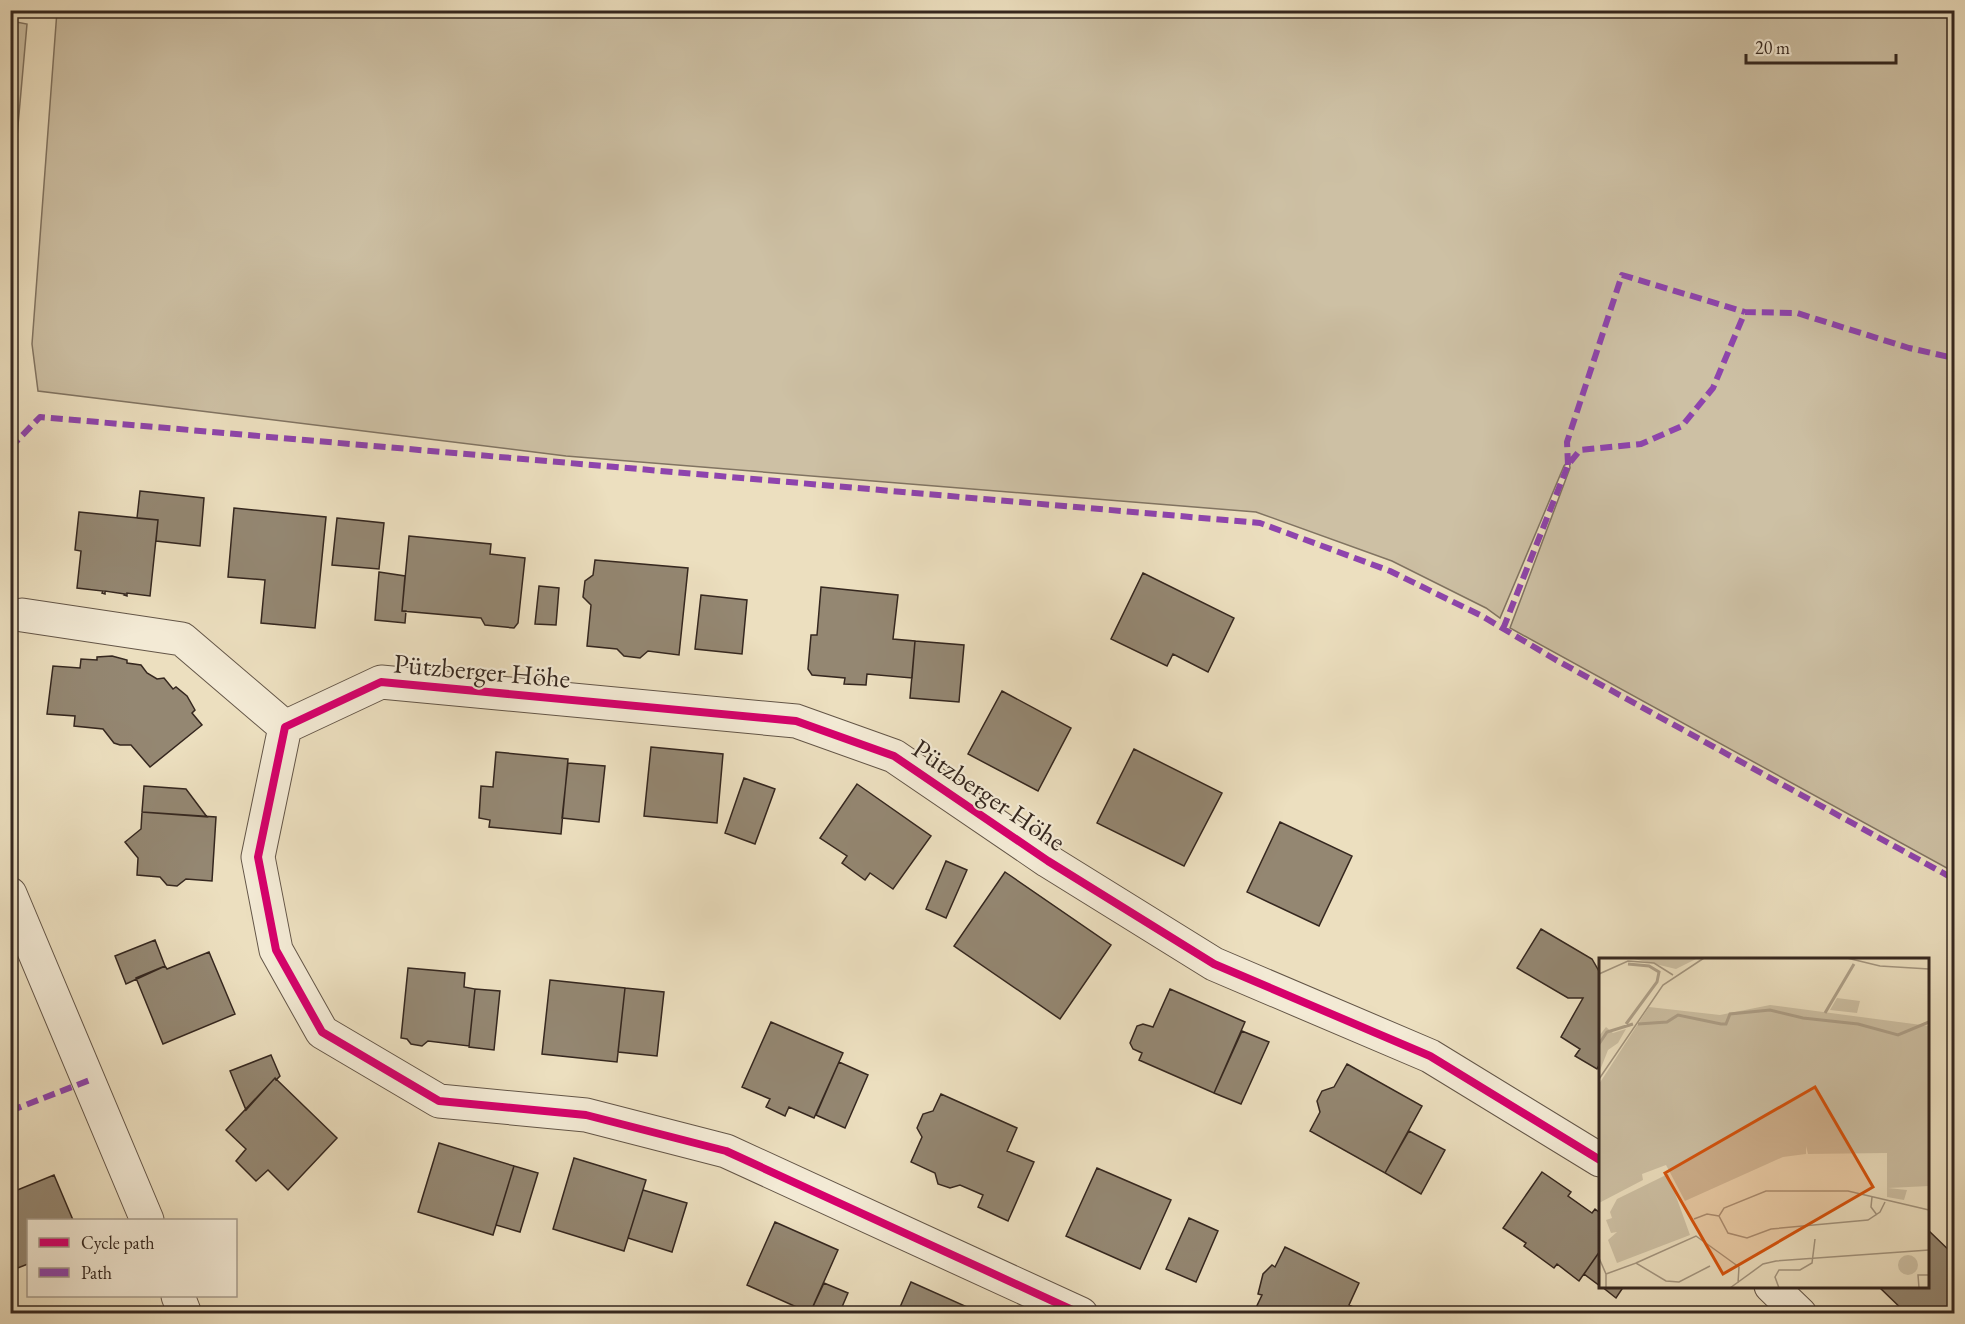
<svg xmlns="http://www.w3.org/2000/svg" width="1965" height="1324" font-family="'EB Garamond',serif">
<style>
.green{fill:#cdc0a4;stroke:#817462;stroke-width:1.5}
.building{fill:#948772;stroke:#35271f;stroke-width:1.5}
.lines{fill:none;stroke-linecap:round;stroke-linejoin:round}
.minor-casing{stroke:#635547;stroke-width:35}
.minor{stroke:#f3ead5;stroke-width:33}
.quiet{stroke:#8e44ad;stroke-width:6;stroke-dasharray:12 6;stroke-linecap:butt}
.cycleway-casing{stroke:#f3ead5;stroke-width:11}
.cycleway{stroke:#d6006c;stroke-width:8}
.labels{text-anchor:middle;stroke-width:4.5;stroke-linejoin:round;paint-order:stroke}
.street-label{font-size:27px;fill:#35271f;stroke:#f3ead5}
.inset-river{fill:none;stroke:#aea089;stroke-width:3}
.inset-road{fill:none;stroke:#a3957f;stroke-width:1.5}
.view{fill:#d6540e;fill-opacity:0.15;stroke:#d6540e;stroke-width:3}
.inset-edge{fill:none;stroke:#35271f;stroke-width:3}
</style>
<rect width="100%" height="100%" fill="#ecdfbf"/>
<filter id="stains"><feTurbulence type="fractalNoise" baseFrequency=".00333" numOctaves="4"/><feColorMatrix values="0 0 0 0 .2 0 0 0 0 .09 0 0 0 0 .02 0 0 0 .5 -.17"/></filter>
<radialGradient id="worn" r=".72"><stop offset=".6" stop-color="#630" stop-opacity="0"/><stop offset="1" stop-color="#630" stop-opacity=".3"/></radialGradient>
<path class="green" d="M57,11H1954V872L1510,628L1570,468L1569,460L1564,466L1500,618L1486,608L1392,561L1256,512L566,456L38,391L32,344Z
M11,21L27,24L11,204L10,21Z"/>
<path class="building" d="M140,491L204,498L200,546L156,541L158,520L137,518Z
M234,508L326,517L315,628L261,623L265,580L228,577Z
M79,512L158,520L150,596L127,593V596L124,595L125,594L105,591V594L102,593L103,591L77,588L81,551L75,550Z
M337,518L384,523L379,569L332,565Z
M409,536L491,544L490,554L525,558L518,623L514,628L485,625L481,618L402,611Z
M595,560L688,568L679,655L648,651L640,658L624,656L617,649L587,646L591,605L583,597L585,581L593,575Z
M379,572L405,576L402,611H406L405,623L375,620Z
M1143,573L1234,618L1208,672L1173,654L1167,666L1111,639Z
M539,586L559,588L556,625L535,624Z
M821,587L898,595L893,639L915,641L912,678L867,674L866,685L844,684L845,678L812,675L808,669L811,635H817Z
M701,595L747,600L742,654L695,649Z
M915,641L964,645L959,702L910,698Z
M112,656L127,660V663L141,665L147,673L157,679L164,678L173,689L176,687L187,696L195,710L192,713L202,725L150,767L131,745H120L114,743L103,729L74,726L75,716L47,714L53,666L80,668L81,659L97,660V657Z
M1002,691L1071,728L1038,791L968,754Z
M651,747L723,754L717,823L644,816Z
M1134,749L1222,793L1184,866L1097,823Z
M496,752L568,759L561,834L489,827L490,820L479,818L481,786L493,787Z
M568,763L605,766L599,822L562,818Z
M744,778L775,789L755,844L725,833Z
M857,784L931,836L893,889L870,873L865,880L842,863L847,856L820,838Z
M144,786L186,789L207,817L142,812Z
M142,812L216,817L212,881L186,879L177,886L167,885L160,877L137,875L138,858L125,842L141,829Z
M1280,822L1352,856L1319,926L1247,892Z
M946,861L967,870L946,918L926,909Z
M1005,872L1111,945L1060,1019L954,946Z
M1541,929L1592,959L1600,973V1063L1597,1069L1575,1056L1580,1049L1561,1037L1583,998H1568L1517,968Z
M155,940L165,966L126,984L115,956Z
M209,952L235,1014L163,1044L136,978L165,966L167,969Z
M408,968L465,973L464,987L475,989L469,1046L428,1041L422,1046L411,1044L407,1039L401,1038Z
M550,980L625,988L617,1062L542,1054Z
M625,988L664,992L657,1056L618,1052Z
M475,989L500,991L494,1050L469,1047Z
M1170,989L1245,1022L1214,1093L1139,1060L1142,1053L1133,1049L1130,1043L1137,1026L1143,1024L1153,1027Z
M771,1022L843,1053L814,1118L789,1107L785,1116L766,1107L770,1099L742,1087Z
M1242,1031L1269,1042L1241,1104L1214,1093Z
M271,1055L280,1076L276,1080L275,1078L246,1110L230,1071Z
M839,1062L868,1075L845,1128L816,1115Z
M1347,1064L1422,1106L1385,1173L1310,1131L1320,1112L1317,1101L1322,1091L1334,1087Z
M275,1078L337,1138L288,1190L268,1170L256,1181L236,1161L246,1149L226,1130Z
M941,1094L1017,1128L1007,1151L1034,1162L1008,1221L978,1207L983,1195L960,1185L950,1188L938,1184L935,1173L911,1162L922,1137L917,1128L923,1114L933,1111Z
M1409,1131L1445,1150L1421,1194L1385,1173Z
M439,1143L514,1166L493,1235L418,1212Z
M574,1158L646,1180L624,1251L553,1229Z
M514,1166L538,1173L520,1232L496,1225Z
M1097,1168L1171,1200L1140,1269L1066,1236Z
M1542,1172L1571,1192L1568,1196L1592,1213L1595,1209L1600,1213V1251L1579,1281L1557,1264L1554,1268L1524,1246L1526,1243L1503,1228Z
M54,1175L73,1220H28V1264L10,1271V1193Z
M643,1190L687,1203L672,1252L628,1238Z
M1189,1218L1218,1231L1196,1282L1166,1269Z
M775,1222L838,1250L810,1313L747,1285Z
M1928,1230L1954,1255V1314H1907L1878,1286H1928Z
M1285,1247L1359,1283L1349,1305L1367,1314H1253L1262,1295L1258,1294L1263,1274L1272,1265L1275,1267Z
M1600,1251V1286L1584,1274Z
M911,1282L974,1310L972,1314H897Z
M824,1283L848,1293L839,1314H808L810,1313Z
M1601,1286H1624L1616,1298Z"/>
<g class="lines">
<g class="minor-casing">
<path id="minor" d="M22,615L182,639L285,727
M10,894L147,1220
M1771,1286L1800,1314
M178,1296L185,1314
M1081,1314L726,1151L586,1115L439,1101L322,1032L276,950L258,857L285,727L381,682L796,721L894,756L1048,861L1214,964L1430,1056L1600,1160"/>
</g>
<use href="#minor" class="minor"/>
<path class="quiet" d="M10,448L40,417L1260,523L1390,571L1482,616L1556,660L1954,879
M1568,465L1567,442L1622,275L1745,312
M1503,629L1568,465L1580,450L1641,444L1682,426L1713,388L1745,312L1797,313L1909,348L1954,358
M10,1111L90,1080"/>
<g class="cycleway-casing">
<path id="cycleway" d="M1081,1314L726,1151L586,1115L439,1101L322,1032L276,950L258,857L285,727L381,682L796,721L894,756L1048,861L1214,964L1430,1056L1600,1160"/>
</g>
<use href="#cycleway" class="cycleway"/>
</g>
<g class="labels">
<g class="street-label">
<text transform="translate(482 671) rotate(5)" y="9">Pützberger Höhe</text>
<text transform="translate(989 795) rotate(34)" y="9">Pützberger Höhe</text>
</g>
</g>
<g transform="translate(1599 958)">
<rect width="330" height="330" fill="#ecdfbf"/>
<path d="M31,0H99L77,11ZM238,40L261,43L258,55L231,52ZM171,47L330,68V228L289,230L308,232L305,242L288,239V195L209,196L207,188V196L184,199L86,243L67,207L43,216L44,222L0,245V126L50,49L121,57ZM7,69L14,75L27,71L19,85L9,92L0,115V78ZM69,216L91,277L18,305L9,282L18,274L12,275L7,262L13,260L11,254L18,241ZM299 307a10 10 0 1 1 20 0a10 10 0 1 1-20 0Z" fill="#cdc0a4"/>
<path class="inset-river" d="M226,55L255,6M27,66L58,24L60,14L50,8L29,6M39,66L68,64L79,57L122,66H127L131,56L171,52L204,60L259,66L299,77L330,64M0,86L8,74L34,66"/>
<path class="inset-road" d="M248,0L281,8L330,11M0,16L29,3L55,5L74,17M0,121L64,27L105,0M273,239L272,249L278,257M286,244L281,254L269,262L172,271L148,280L129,275L120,258L125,250L167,233H249L330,252M95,261L108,256L120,258M0,300L7,316V330M37,305L97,278L140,309L139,325M7,316L37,305L67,323L80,324L111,308M131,330L164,306L177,303L330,292M180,330L176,319L180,312H201L213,305L216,281M320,330L319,317H330"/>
<path class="view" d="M216,129L274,229L124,316L66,215Z"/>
<rect width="330" height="330" class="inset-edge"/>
</g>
<rect width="1965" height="1324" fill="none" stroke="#ecdfbf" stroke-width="36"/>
<rect x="12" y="12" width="1941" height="1300" fill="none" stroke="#35271f" stroke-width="3"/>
<rect x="18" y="18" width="1929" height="1288" fill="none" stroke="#35271f" stroke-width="1.5"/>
<rect x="27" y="1219" width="210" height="78" fill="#f3ead5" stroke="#a79c8c" stroke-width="1.5"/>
<rect x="39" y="1238" width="30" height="9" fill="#d6006c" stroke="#a79c8c" stroke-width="1.5"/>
<text x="81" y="1249" font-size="18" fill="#35271f">Cycle path</text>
<rect x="39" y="1268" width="30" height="9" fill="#8e44ad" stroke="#a79c8c" stroke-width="1.5"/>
<text x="81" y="1279" font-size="18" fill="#35271f">Path</text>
<path d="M1746 54v9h150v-9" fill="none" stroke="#35271f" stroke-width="3"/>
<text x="1755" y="54" font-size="18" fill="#35271f" stroke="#f3ead5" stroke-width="4.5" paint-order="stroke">20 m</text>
<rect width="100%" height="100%" filter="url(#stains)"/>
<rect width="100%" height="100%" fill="url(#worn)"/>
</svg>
